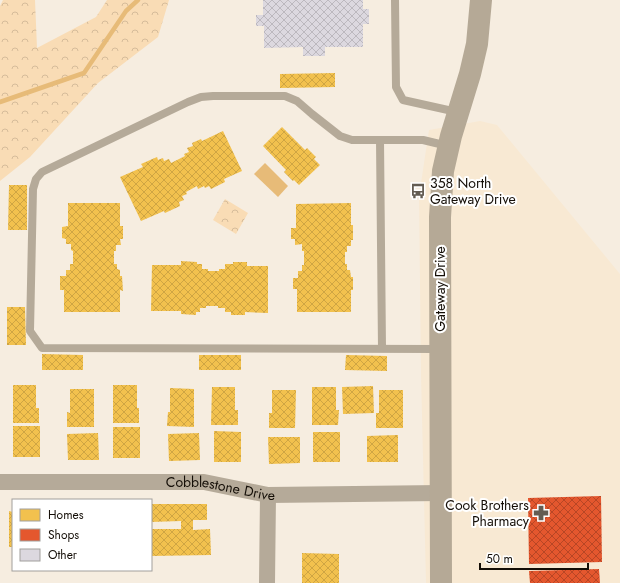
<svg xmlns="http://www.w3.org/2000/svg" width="620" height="583" font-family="Jost,sans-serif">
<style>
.built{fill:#f8e9d3}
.forest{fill:url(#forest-crowns)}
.water{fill:#e7bb78}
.homes{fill:url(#homes-cross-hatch)}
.shops{fill:url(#shops-cross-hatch)}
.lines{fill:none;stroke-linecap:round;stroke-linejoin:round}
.stream{stroke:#e7bb78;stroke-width:4.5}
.building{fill:url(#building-cross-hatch)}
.lane{stroke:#b5aa99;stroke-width:8}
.street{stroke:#b5aa99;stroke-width:16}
.secondary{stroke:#b5a996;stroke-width:22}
.labels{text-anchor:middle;stroke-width:4;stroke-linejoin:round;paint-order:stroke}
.poi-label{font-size:14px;fill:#140e07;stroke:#fff;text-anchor:start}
.street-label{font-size:14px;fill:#140e07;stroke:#fff}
</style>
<defs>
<pattern id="forest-crowns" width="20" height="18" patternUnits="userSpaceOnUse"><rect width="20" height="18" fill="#f9dcb5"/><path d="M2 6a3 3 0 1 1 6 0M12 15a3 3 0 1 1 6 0" fill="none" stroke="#d5bc9a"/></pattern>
<pattern id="homes-cross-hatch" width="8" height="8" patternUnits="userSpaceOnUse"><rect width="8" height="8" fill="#f2c14e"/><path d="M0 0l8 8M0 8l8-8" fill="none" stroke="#cfa543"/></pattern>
<pattern id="shops-cross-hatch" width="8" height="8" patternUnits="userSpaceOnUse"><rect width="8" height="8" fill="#e4572e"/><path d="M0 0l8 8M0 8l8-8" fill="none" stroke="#b84625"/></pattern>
<pattern id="building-cross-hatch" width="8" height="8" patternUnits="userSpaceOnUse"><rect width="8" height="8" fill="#dcd8df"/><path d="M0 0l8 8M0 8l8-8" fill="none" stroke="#bcb8be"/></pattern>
</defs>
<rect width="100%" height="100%" fill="#f6ede0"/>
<path class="built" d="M480,121L497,125L620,274V583H426L421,376L419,196L429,130Z"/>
<path class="forest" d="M3,0H35L37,48L96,17L107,0H169L158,37L98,83L30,157L0,181V6Z
M225,199L248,213L236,234L213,220Z"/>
<path class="water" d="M265,163L288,186L278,197L254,174Z"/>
<path class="homes" d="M335,73V87L280,88V74Z
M282,127L305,150L307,148L316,157L314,159L320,165L299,185L294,180L293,181L284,172L286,170L263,146Z
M223,131L242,171L224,179L225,182L211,189L209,186L205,188L204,186L198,189L197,186L186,192L187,194L182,196L184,200L179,202L180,206L165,213L164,211L141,221L120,177L143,167L141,164L157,157L158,160L163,158L164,161L169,159L171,163L185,156L184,154L189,152L187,148L193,146L192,143L201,139L202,141Z
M9,185H27V230H8Z
M68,203H120V226H123V239H120L121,245H116V251H114V264H117V269L120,270V276H122L123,291L120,290V312H64V290H60V276H66V270H70V264H73V251L71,250V244H66V239L62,238V227L68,226Z
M351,203V225H353V240H351V246H347V252H345V264H347V270H350L351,277H353V290H351V312H297V289H293V278H298V271H302V265H304V251H302V244L295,245V239H291V228H296V204Z
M181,261L197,262V264H202V269H208V271H219V269H225V264H233V262H247V266H268V313L245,312V315H231V312H225V308H218V306H206V308H200V312H196V315L181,314V311H151L152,265H181Z
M7,307H25L26,345H7Z
M42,354L83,355V370H42Z
M199,355H241V370H199Z
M346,355L387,356V371L345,370Z
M13,385H36V408H39V423H13Z
M113,385H137V408H139V423H113Z
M373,386L374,413L343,414L342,387Z
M212,387H235V410H238V425H211Z
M312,387H336V410H339L338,425H312Z
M170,388L194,389V427L167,426L168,412H170Z
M70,389H94V427H67V412L70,413Z
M272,390H296L295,428H269V413H272Z
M379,390H403V428H376V413H379Z
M13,426H40V457H13Z
M113,427H140V458H113Z
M214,431L241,432V462H214Z
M313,432H340V462H313Z
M98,433L99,460H68L67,434Z
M199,433L200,460L169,461L168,434Z
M398,435V462H367V436Z
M268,437H300V463L269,464Z
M151,504H207V520H193V530L210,529L211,555L152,556V529H181V521L151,522Z
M9,511L13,512V547H9Z
M302,553L339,554V583H302Z"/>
<path class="shops" d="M601,496L602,562L529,564L528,498Z
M599,569L600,583H530L529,571Z"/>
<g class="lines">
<path class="stream" d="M0,102L84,73L126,11L138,0"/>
</g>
<path class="building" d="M263,0H363V9H369V24H363V47H325V56H303V47L264,48V26H256V15H263Z"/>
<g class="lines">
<path class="lane" d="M395,0L396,87L403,100L457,112
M380,140L382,349
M439,349L42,348L30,331L33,189L36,179L42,172L188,102L201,97L213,96H285L297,101L312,114L340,136L352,140H423L448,146"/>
<g class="street">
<path id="s1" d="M0,482H204L268,495L441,493"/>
<path d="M267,583L268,495"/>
</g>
<path class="secondary" d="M441,583L440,217L443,171L451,136L470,74L477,44L481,0"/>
</g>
<defs>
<g id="bus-bare" transform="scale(1.2)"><path d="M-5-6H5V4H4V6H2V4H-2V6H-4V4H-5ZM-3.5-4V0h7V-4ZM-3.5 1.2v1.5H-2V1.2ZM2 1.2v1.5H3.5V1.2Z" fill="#635c53" stroke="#fff" stroke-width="2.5" paint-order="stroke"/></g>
<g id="pharmacy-bare" transform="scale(1.2)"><path d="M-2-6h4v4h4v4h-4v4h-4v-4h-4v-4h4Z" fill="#635c53" stroke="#fff" stroke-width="2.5" paint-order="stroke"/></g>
</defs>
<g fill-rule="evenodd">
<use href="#bus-bare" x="418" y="191"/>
<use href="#pharmacy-bare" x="541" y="513"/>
</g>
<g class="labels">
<g class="poi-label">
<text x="430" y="188">358 North<tspan x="430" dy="16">Gateway Drive</tspan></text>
<text x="529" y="510" text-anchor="end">Cook Brothers<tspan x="529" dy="16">Pharmacy</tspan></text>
</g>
<g class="street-label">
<text transform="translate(440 289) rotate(-90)" y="5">Gateway Drive</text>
<text dy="5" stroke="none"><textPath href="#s1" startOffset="221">Cobblestone Drive</textPath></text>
</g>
</g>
<rect x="12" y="499" width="140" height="72" fill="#ffffff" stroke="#a19f9c"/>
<rect x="20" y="509" width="20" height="12" fill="#f2c14e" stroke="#a19f9c"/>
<text x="48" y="519" font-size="12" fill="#140e07">Homes</text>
<rect x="20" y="529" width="20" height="12" fill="#e4572e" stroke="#a19f9c"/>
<text x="48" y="539" font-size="12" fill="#140e07">Shops</text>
<rect x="20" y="549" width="20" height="12" fill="#dcd8df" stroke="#a19f9c"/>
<text x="48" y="559" font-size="12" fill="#140e07">Other</text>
<path d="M480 563v6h108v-6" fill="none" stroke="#140e07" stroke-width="2"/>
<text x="486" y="563" font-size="12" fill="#140e07" stroke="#ffffff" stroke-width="3" paint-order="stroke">50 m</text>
</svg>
